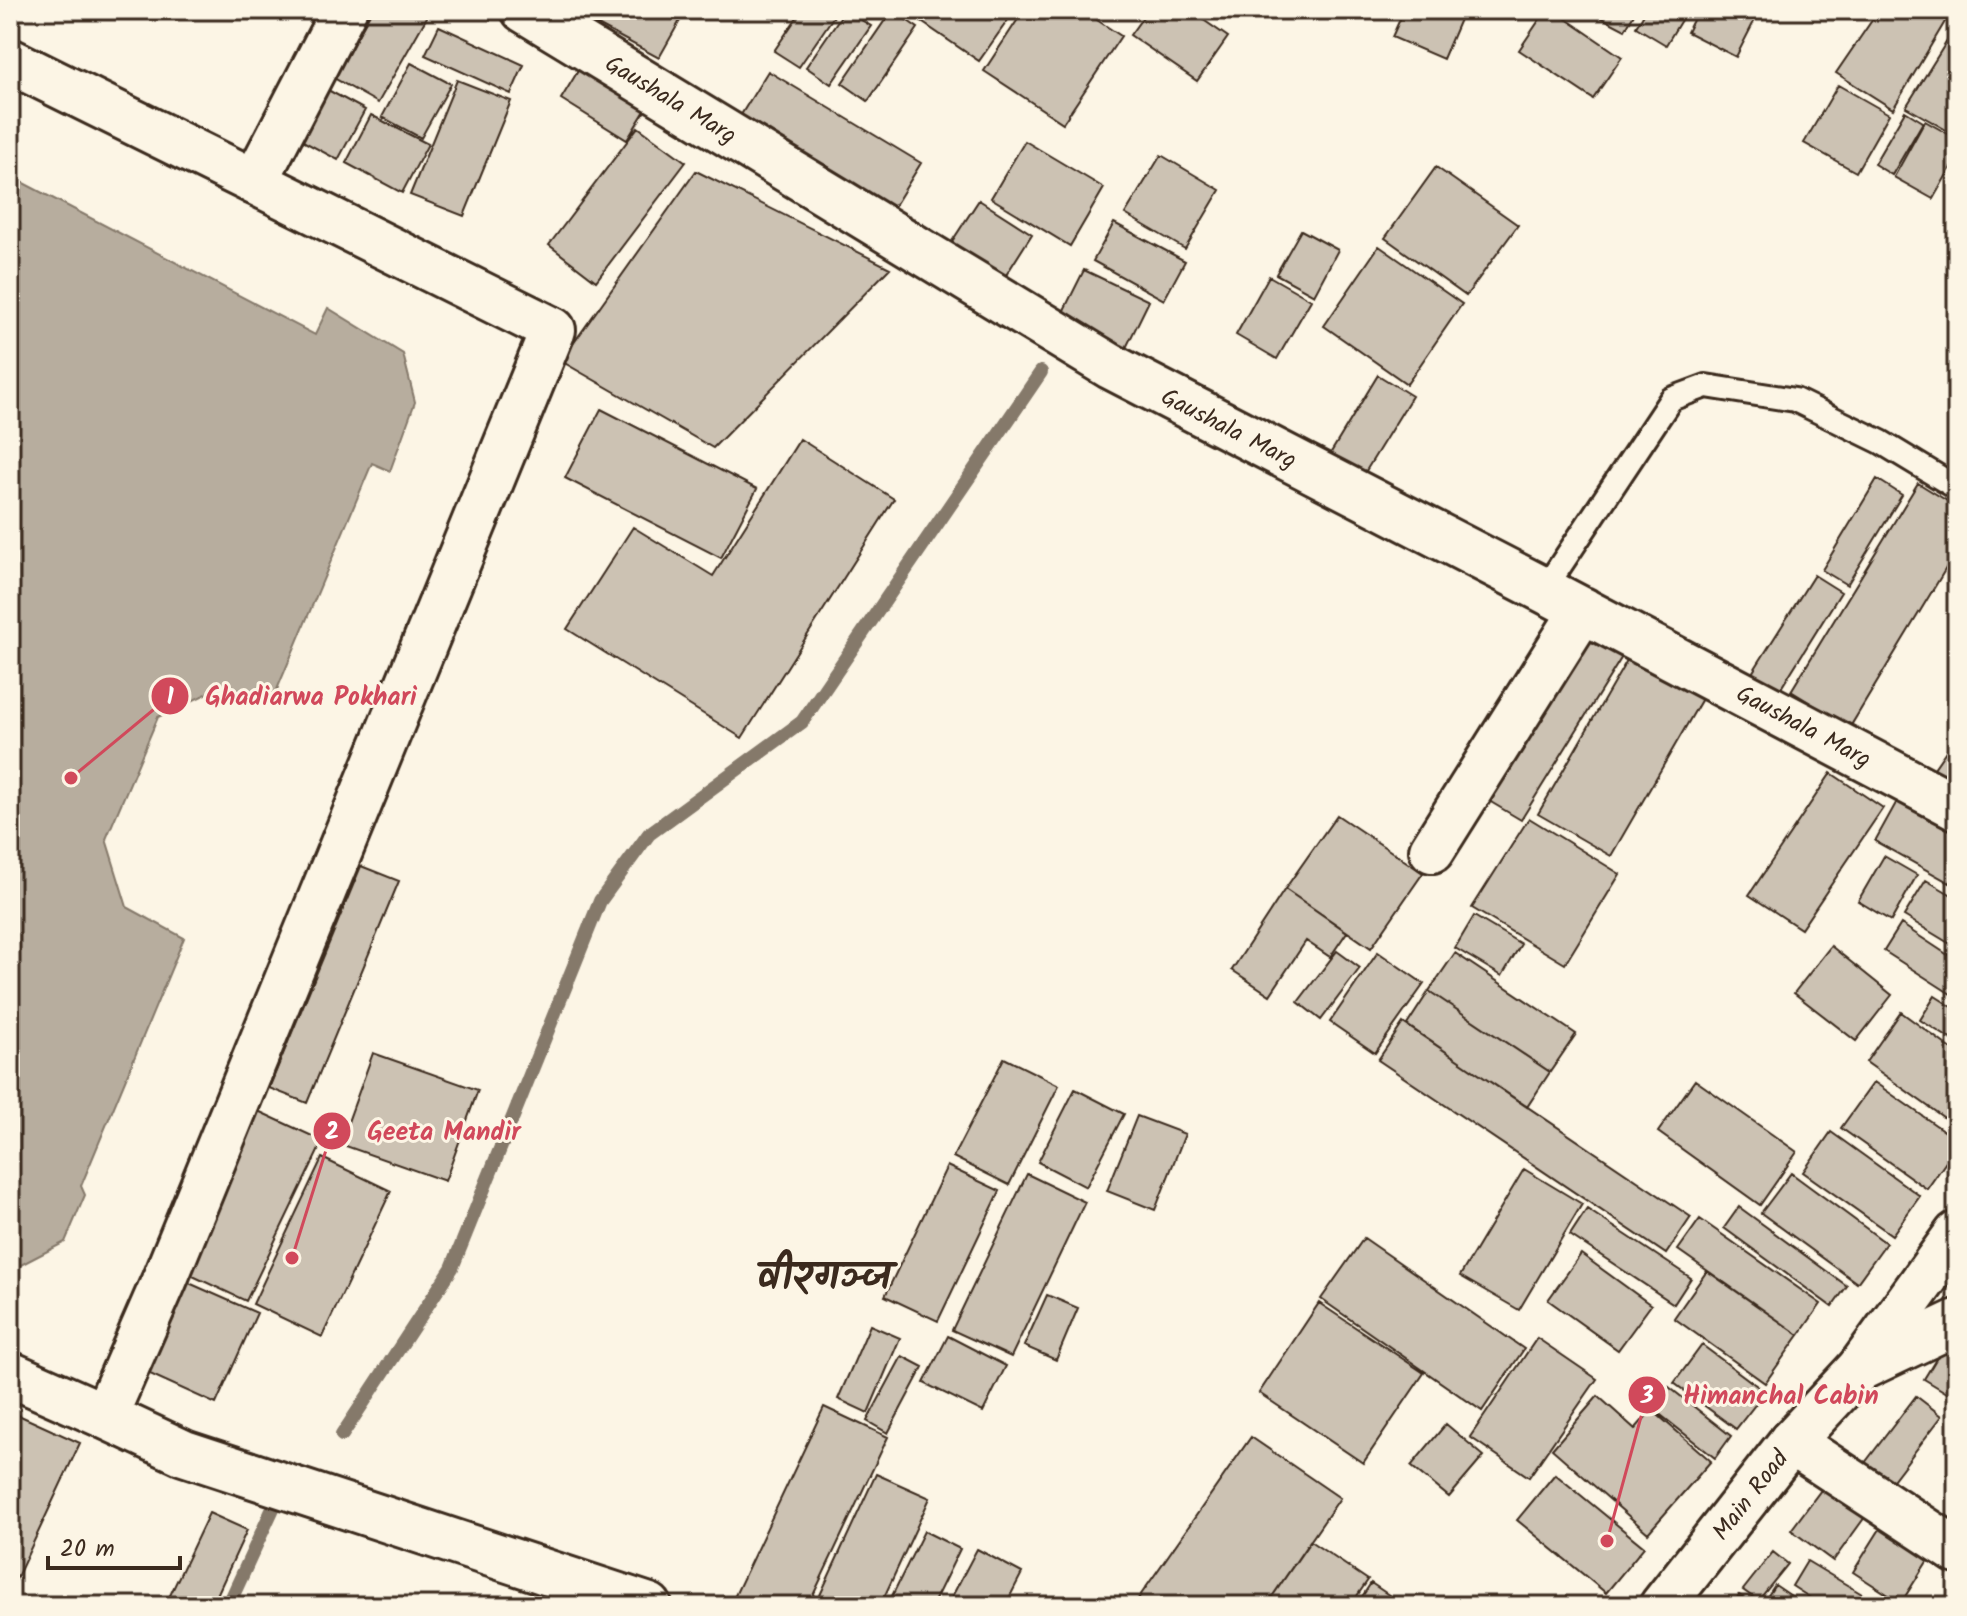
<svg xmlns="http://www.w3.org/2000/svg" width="1967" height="1616" font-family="Kalam,'Playpen Sans Deva',sans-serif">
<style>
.water{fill:#b7ad9e;stroke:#85796b;stroke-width:2}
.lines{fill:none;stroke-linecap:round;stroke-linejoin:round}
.stream{stroke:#85796b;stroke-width:14}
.building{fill:#ccc2b3;stroke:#3b2a1e;stroke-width:2}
.lane-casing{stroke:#3b2a1e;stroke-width:28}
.street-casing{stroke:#3b2a1e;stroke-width:50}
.secondary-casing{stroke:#3b2a1e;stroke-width:50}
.primary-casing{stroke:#3b2a1e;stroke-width:50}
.lane{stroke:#fcf5e5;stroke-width:22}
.street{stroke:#fcf5e5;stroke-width:44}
.secondary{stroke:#fcf5e5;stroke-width:44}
.primary{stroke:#fcf5e5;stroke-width:44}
.labels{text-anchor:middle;stroke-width:6;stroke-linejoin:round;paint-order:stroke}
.street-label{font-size:24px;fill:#3b2a1e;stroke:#fcf5e5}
.town-label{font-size:40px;font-weight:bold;fill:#3b2a1e;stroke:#fcf5e5}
.leader{fill:none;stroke:#d1495b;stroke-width:3}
.callout-dot{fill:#d1495b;stroke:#fcf5e5;stroke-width:3}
.mark-label{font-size:24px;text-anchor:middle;font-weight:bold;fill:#fff}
.callout-label{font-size:26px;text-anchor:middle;font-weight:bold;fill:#d1495b;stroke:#fcf5e5;stroke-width:6;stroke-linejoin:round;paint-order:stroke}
</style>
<rect width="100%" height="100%" fill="#fcf5e5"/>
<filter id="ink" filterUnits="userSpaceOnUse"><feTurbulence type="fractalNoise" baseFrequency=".0125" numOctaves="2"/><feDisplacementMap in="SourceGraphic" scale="16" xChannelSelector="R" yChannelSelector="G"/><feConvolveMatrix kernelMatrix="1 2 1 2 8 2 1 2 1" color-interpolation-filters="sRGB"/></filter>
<g filter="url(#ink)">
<path class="water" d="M10,176L315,335L328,308L403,354L415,402L390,471L372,463L271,704L225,685L158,717L106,839L127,907L184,938L81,1186L85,1195L65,1242L11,1270Z"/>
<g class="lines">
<path class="stream" d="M342,1435L452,1268L600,901L649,834L802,722L1041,372
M228,1606L275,1504"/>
</g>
<path class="building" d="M372,10H431L378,103L334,78Z
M570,10H686L659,58Z
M802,10H838L799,67L774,51Z
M845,10L871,26L831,84L806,67Z
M892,10L918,28L868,101L842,83Z
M904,10H1015L979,61Z
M1024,10H1082L1121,36L1063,123L984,71Z
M1148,10H1189L1228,37L1197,81L1130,35Z
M1404,10H1464L1443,59L1392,37Z
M1546,10H1553L1622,57L1593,99L1519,50Z
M1587,10H1636L1625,30Z
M1646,10H1687L1666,45L1636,27Z
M1698,10H1760L1736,57L1687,32Z
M1879,10H1952L1893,109L1836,73Z
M1957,25V136L1906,107Z
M439,26L524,65L511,94L425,55Z
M587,56L654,96L627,140L561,99Z
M411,63L451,84L421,138L382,117Z
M768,71L921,163L889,215L736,123Z
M457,80L511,101L464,216L410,195Z
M1838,85L1889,114L1856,172L1804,143Z
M326,89L365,110L338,160L299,139Z
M1905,111L1923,122L1892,175L1874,164Z
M371,115L428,144L402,193L346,163Z
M1925,121L1957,139V157L1933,199L1894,177Z
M638,127L686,162L596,281L549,245Z
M1025,141L1104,188L1070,246L991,198Z
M1161,155L1220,190L1185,249L1125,214Z
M1436,167L1518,225L1466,296L1385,238Z
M696,171L890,268L713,448L561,361Z
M979,200L1032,234L1001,283L947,249Z
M1114,223L1185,261L1164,300L1093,261Z
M1301,230L1338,250L1314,295L1276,274Z
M1379,246L1462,304L1407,384L1324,326Z
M1084,270L1149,301L1124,352L1059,320Z
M1269,276L1311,300L1277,359L1236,335Z
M1378,375L1412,396L1361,479L1327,459Z
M601,409L757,489L721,558L565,478Z
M800,439L894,499L742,738L567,629L633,527L713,576Z
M1877,479L1902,495L1847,585L1822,570Z
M1918,483L1957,507V550L1850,727L1791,691Z
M1814,575L1841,592L1776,696L1749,678Z
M1591,625L1628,647L1521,820L1484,798Z
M1634,648L1707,690L1611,856L1538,814Z
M1957,735V788L1932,771Z
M1831,773L1883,808L1801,929L1749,895Z
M1901,794L1957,824V869L1950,883L1875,841Z
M1337,815L1423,873L1371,948L1285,889Z
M1529,818L1620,874L1565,964L1472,908Z
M1884,856L1917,875L1891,921L1858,901Z
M361,866L399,881L307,1103L269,1088Z
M1926,880L1957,898V948L1904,916Z
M1285,889L1347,932L1330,957L1306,941L1270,995L1232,970Z
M1474,916L1521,944L1502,976L1455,948Z
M1901,924L1957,961V998L1884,951Z
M1831,946L1892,995L1856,1041L1794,993Z
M1337,951L1360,968L1321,1020L1298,1002Z
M1378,952L1424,984L1375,1053L1330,1022Z
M1455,953L1576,1034L1550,1072L1429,991Z
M1429,991L1550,1072L1527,1107L1407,1025Z
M1935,996L1957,1010V1043L1920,1020Z
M1901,1012L1957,1053V1127L1866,1062Z
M1403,1023L1691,1217L1666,1254L1378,1060Z
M373,1053L478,1090L445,1181L340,1144Z
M1004,1058L1059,1085L1009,1185L953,1157Z
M1695,1080L1797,1152L1760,1205L1658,1132Z
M1874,1082L1957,1140V1146L1927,1189L1841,1128Z
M1075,1089L1124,1114L1086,1187L1038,1162Z
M258,1111L323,1141L246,1301L182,1271Z
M1137,1116L1185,1134L1155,1210L1107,1191Z
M1831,1132L1920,1196L1892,1235L1803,1172Z
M322,1158L391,1191L322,1337L253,1304Z
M947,1166L1000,1191L938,1321L885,1296Z
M1524,1169L1582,1204L1519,1310L1460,1276Z
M1791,1173L1886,1243L1857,1283L1761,1213Z
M1027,1174L1085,1202L1011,1357L952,1330Z
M1739,1207L1847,1286L1832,1307L1724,1228Z
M1587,1209L1691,1278L1674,1304L1570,1235Z
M1700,1219L1821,1304L1799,1335L1678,1250Z
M1364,1238L1524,1349L1482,1411L1321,1299Z
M1581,1254L1651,1305L1618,1350L1548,1300Z
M1707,1271L1799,1335L1765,1383L1674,1318Z
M180,1279L257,1313L216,1404L139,1369Z
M1047,1295L1078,1308L1056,1360L1024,1346Z
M1319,1303L1424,1373L1363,1463L1259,1393Z
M870,1325L900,1338L868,1413L838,1399Z
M948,1336L1006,1366L983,1412L924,1383Z
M1537,1338L1597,1379L1529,1477L1470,1437Z
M1702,1345L1765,1392L1736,1429L1674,1383Z
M1941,1351L1957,1361V1399L1924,1379Z
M902,1356L923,1367L888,1433L867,1421Z
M1669,1387L1731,1436L1715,1458L1652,1408Z
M1598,1396L1635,1429L1652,1410L1711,1461L1648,1533L1552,1449Z
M1916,1396L1942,1416L1887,1488L1861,1468Z
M824,1407L888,1437L808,1606H736L731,1604Z
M14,1413L80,1443L12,1588L10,1587V1422Z
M1446,1424L1484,1456L1449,1497L1411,1466Z
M1251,1437L1340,1498L1267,1604L1265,1606H1133Z
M876,1474L930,1498L880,1606H815Z
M1555,1474L1644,1547L1606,1593L1517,1520Z
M1824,1486L1865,1517L1833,1561L1791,1530Z
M209,1513L247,1530L212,1606H165Z
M1890,1513L1938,1544L1901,1603L1853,1572Z
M924,1531L960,1549L932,1606H887Z
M1310,1541L1368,1580L1350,1606H1271L1267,1604Z
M977,1549L1022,1573L1005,1606H947Z
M1773,1552L1788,1564L1758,1601L1743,1590Z
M1807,1561L1867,1597L1861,1606H1823L1792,1586Z
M1371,1583L1405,1606H1356Z
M1775,1585L1806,1606H1761Z
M1739,1595L1756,1606H1731Z"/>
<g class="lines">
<g class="lane-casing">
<path id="lane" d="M1544,590L1671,399L1706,386L1795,400L1881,442L1957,488"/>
</g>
<g class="street-casing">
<path id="street" d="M524,10L1110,366L1544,590L1957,807
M10,61L255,182
M1432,850L1583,610
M1860,1368L1957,1322
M1791,1442L1957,1551"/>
</g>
<g class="secondary-casing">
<path id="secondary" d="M344,10L255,182L553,330L164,1281L105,1416L184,1453L649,1606
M10,1374L105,1416"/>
</g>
<g class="primary-casing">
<path id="primary" d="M1662,1606L1791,1442L1860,1368L1957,1234"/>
</g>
<use href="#lane" class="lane"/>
<use href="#street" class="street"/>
<use href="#secondary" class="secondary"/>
<use href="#primary" class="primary"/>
</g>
</g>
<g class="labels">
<g class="street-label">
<text transform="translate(671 99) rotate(31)" y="8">Gaushala Marg</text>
<text transform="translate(1229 428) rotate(27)" y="8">Gaushala Marg</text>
<text transform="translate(1804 726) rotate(28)" y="8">Gaushala Marg</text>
<text transform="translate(1750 1495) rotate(-52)" y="8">Main Road</text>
</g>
<g class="town-label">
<text x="824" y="1289">वीरगञ्ज</text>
</g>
</g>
<path class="leader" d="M71 778L170 696M292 1258L332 1131M1607 1541L1647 1395"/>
<g class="callout-dot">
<circle cx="71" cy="778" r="8"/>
<circle cx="292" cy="1258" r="8"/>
<circle cx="1607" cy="1541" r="8"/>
<circle cx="170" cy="696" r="20"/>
<circle cx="332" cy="1131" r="20"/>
<circle cx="1647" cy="1395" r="20"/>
</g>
<g class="mark-label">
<text x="170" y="704">1</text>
<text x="332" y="1139">2</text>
<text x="1647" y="1403">3</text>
</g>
<g class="callout-label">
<text x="311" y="705">Ghadiarwa Pokhari</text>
<text x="444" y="1140">Geeta Mandir</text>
<text x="1781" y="1404">Himanchal Cabin</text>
</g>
<rect width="1967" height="1616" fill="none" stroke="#fcf5e5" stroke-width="40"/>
<rect x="20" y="20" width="1927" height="1576" fill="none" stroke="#3b2a1e" stroke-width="3" filter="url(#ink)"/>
<path d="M48 1556v12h132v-12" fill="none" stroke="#3b2a1e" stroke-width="4"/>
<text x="60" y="1556" font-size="24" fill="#3b2a1e" stroke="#fcf5e5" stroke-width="6" paint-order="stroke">20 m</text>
</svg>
